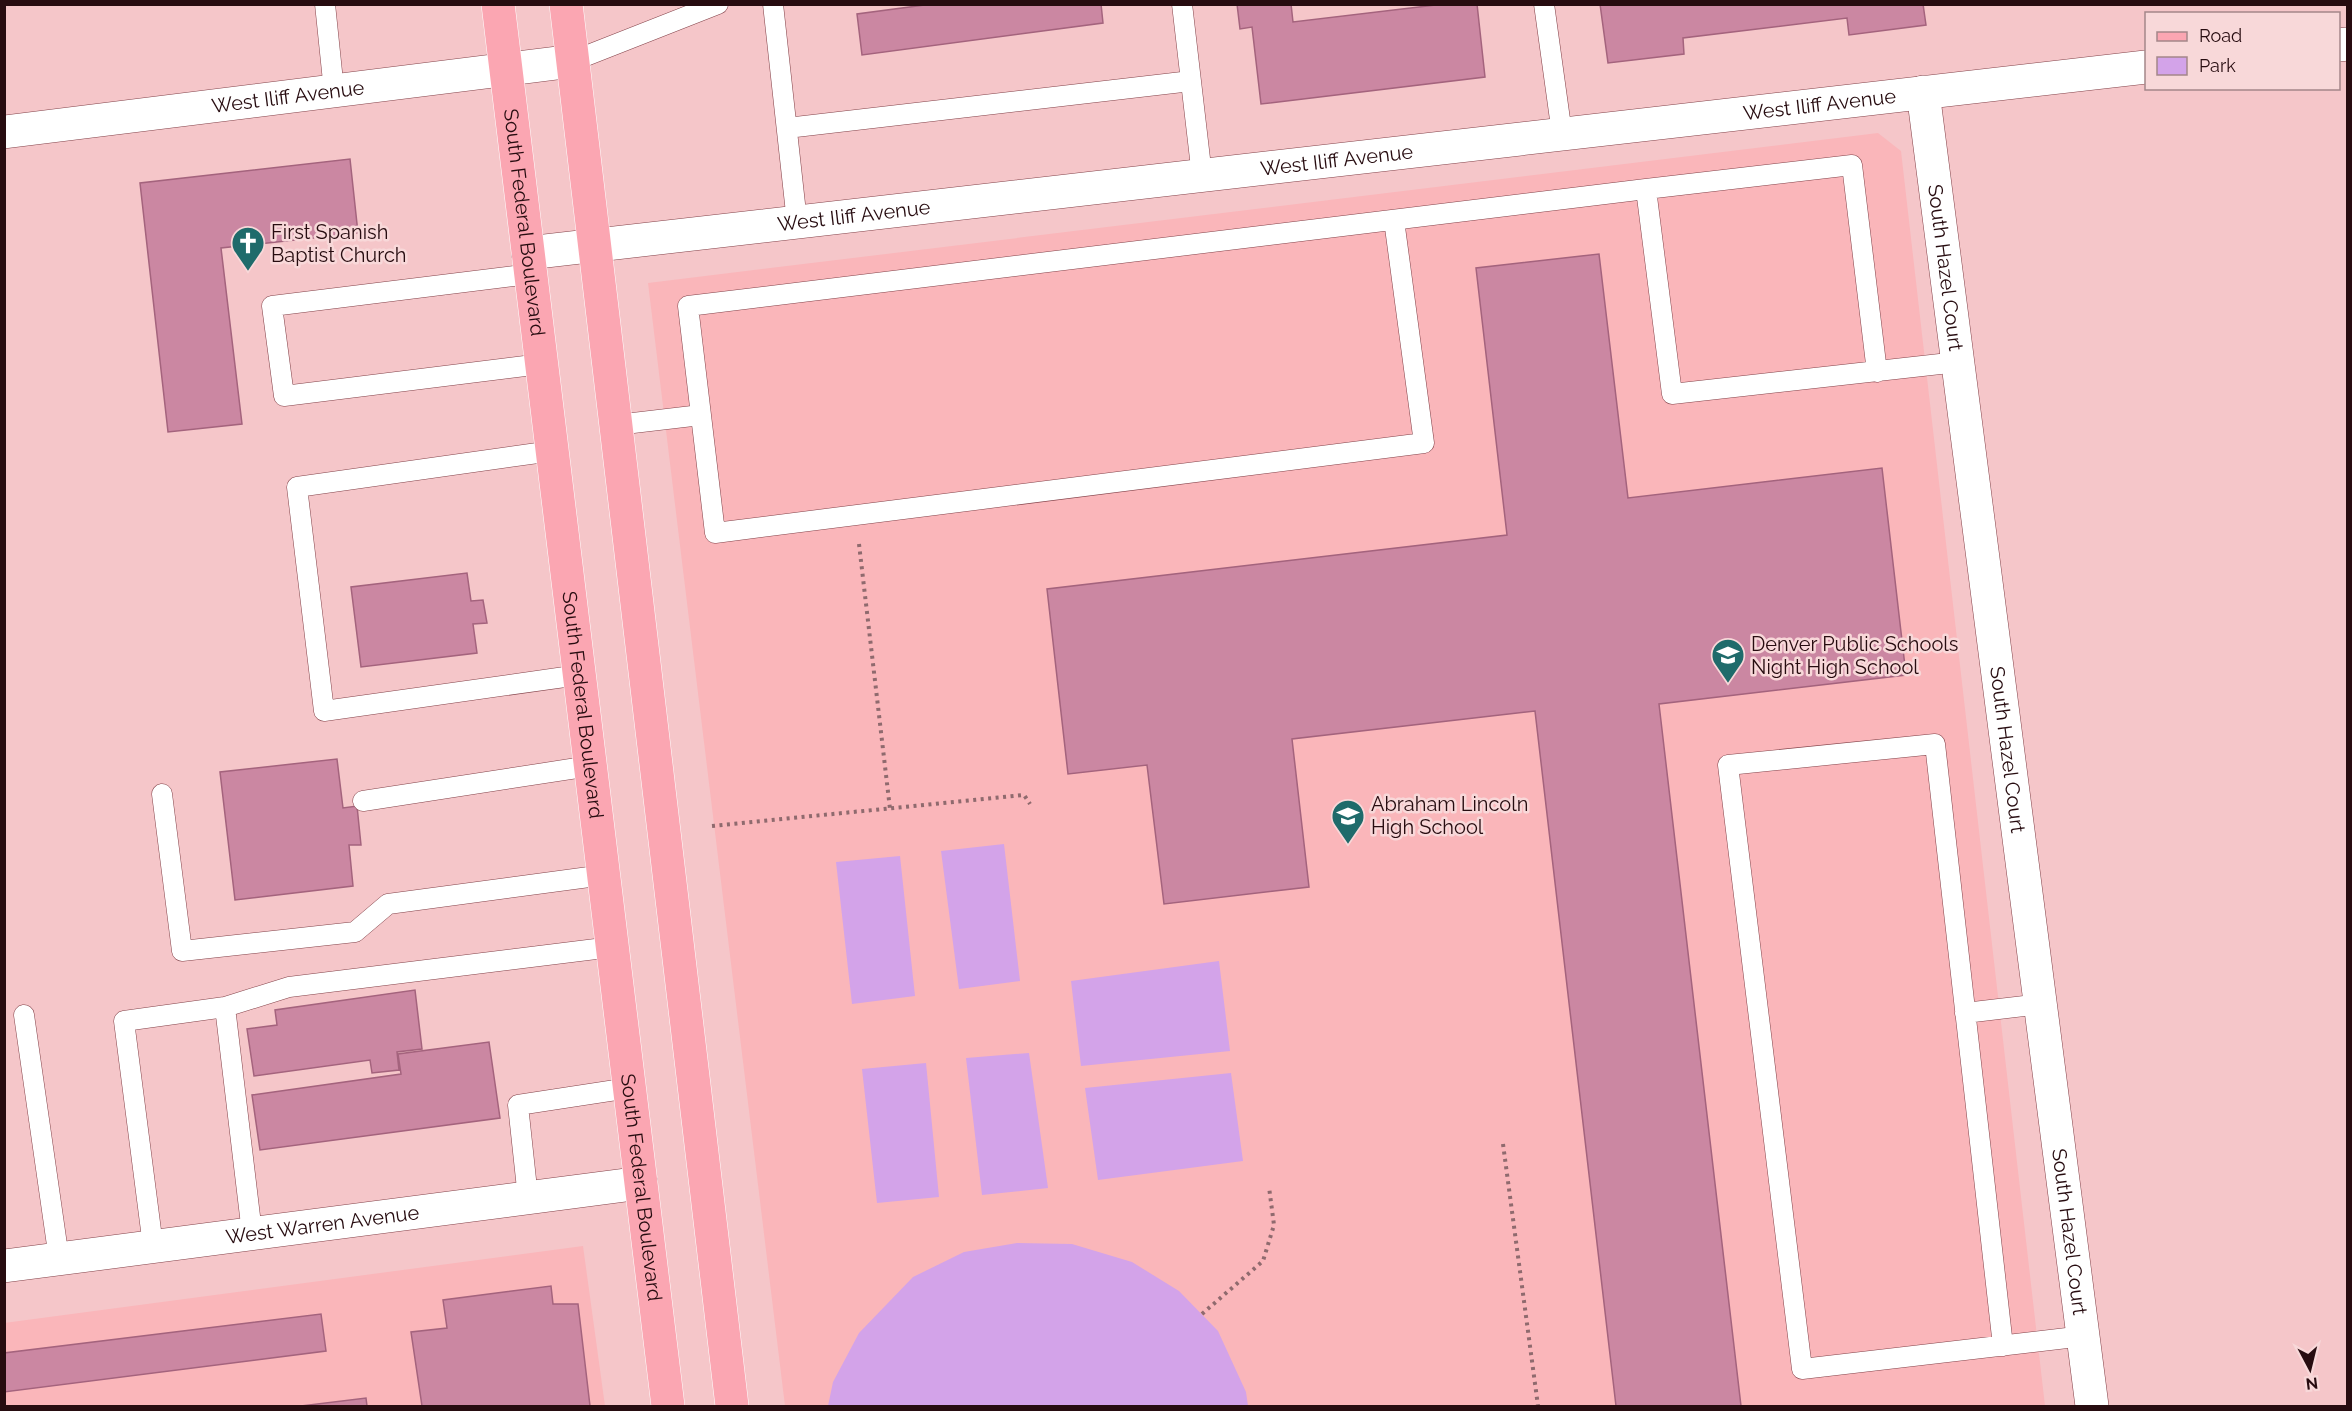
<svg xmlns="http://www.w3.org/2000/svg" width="2352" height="1411" font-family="Raleway,sans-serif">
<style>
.built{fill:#fab6ba}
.green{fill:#d3a3e9}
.building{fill:#cb87a2;stroke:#a4637d;stroke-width:1.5}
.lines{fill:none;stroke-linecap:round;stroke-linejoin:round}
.service-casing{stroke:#834249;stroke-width:21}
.minor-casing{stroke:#834249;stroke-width:34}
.primary-casing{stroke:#fff;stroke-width:34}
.path{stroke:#8f6a6e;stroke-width:4;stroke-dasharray:3 4.5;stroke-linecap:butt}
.service{stroke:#fff;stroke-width:20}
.minor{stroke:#fff;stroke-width:33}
.primary{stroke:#fba6b2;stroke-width:33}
.labels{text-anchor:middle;stroke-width:5;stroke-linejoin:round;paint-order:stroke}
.street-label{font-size:20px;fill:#270c10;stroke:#f8d8d9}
.poi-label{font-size:20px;fill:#270c10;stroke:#f8d8d9;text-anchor:start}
</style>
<rect width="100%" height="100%" fill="#f5c6c9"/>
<path class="built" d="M1878,133L1901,151L2045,1406H785L648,283Z
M583,1246L605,1406H5L4,1323Z"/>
<path class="green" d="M1004,844L1020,981L959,989L941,851Z
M900,856L915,996L852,1004L836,862Z
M1219,961L1230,1051L1081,1066L1071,981Z
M1029,1053L1048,1188L982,1195L966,1058Z
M926,1063L939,1197L877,1203L862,1069Z
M1231,1073L1243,1161L1098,1180L1085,1088Z
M1017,1243L1072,1244L1132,1262L1179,1291L1218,1331L1246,1392L1248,1406H828L833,1382L859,1333L913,1277L964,1252Z"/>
<path class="building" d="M932,4H1101L1103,23L862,55L857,14Z
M1237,4H1291L1293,22L1444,4H1477L1485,77L1261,104L1252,27L1240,29Z
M1600,4H1923L1926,25L1849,35L1847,18L1683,38L1684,54L1608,63Z
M350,159L358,233L221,248L242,424L168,432L140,183Z
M1599,254L1628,498L1882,468L1906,675L1659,704L1741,1406H1616L1535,711L1292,739L1309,887L1164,904L1147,765L1068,774L1047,589L1507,535L1476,268Z
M467,573L471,601L483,600L487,623L473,624L477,653L361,667L351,587Z
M337,759L343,808L357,806L361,845H349L353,886L235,900L220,772Z
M415,990L422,1049L397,1052L399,1070L372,1073L370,1060L254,1076L247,1029L277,1025L275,1010Z
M489,1042L500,1118L260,1150L252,1095L401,1074L398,1054Z
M551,1286L553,1304H578L590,1406H422L411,1332L447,1328L443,1300Z
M321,1314L326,1351L4,1392V1353Z
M366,1398L367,1406H301Z"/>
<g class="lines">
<g class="service-casing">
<path id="service" d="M325,4L334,91
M773,4L797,222
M1182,4L1202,176
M1544,4L1562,134
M573,61L718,4
M787,128L1191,81
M1394,220L1424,443L715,533L688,306L1646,189
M530,274L272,306L284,396L541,364
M1877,372L1852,165L1646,189L1672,394L1958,362
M616,425L701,415
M552,451L297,487L324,711L579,675
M162,794L182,951L355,932L388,904L604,875
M363,801L590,766
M1965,1013L2041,1004
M24,1015L59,1259
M528,1198L518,1105L629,1088
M252,1233L225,1007L289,987L612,947
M153,1246L124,1021L225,1007
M2003,1346L1935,744L1728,765L1802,1369L2084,1336"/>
</g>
<g class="minor-casing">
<g id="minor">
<path d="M2338,45L2348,44"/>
<path id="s1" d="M1923,92L2092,1406"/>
<path id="s2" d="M4,132L573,61"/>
<path id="s3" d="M528,253L2146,67"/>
<path id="s4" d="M4,1266L641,1183"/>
</g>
</g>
<g class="primary-casing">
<g id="primary">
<path id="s5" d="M498,4L668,1406"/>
<path d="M566,4L732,1406"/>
</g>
</g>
<path class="path" d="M859,544L890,809
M712,826L1024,795L1030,804
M1503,1144L1538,1406
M1202,1314L1263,1261L1274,1225L1269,1187"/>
<use href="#service" class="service"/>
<use href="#minor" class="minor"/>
<use href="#primary" class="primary"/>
</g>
<defs>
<g id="church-pin" transform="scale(1.725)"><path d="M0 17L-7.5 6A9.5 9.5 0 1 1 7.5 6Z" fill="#1f6b6b" stroke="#f8d8d9"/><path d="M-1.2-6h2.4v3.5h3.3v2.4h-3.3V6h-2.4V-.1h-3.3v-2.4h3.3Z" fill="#fff"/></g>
<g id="school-pin" transform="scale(1.725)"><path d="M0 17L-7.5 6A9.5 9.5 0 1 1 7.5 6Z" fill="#1f6b6b" stroke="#f8d8d9"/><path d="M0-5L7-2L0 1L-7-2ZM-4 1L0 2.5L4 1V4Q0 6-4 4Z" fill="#fff"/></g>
</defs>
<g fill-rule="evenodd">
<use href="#church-pin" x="248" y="243"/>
<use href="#school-pin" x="1728" y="655"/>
<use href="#school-pin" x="1348" y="816"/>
</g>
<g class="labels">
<g class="street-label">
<text dy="7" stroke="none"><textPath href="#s2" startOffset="286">West Iliff Avenue</textPath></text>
<text dy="7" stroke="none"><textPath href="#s3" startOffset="1300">West Iliff Avenue</textPath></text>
<text dy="7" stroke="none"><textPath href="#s3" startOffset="814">West Iliff Avenue</textPath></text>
<text dy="7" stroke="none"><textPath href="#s3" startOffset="328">West Iliff Avenue</textPath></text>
<text dy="7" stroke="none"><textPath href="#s5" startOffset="220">South Federal Boulevard</textPath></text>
<text dy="7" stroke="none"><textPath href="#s1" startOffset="177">South Hazel Court</textPath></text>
<text dy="7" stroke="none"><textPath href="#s5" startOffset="706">South Federal Boulevard</textPath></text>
<text dy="7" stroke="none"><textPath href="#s1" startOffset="663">South Hazel Court</textPath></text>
<text dy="7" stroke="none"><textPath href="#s5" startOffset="1192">South Federal Boulevard</textPath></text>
<text dy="7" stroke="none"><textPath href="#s4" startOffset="321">West Warren Avenue</textPath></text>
<text dy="7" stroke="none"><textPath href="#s1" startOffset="1149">South Hazel Court</textPath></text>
</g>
<g class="poi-label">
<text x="271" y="239">First Spanish<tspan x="271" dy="23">Baptist Church</tspan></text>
<text x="1751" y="651">Denver Public Schools<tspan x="1751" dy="23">Night High School</tspan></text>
<text x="1371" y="811">Abraham Lincoln<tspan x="1371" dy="23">High School</tspan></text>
</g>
</g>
<rect width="2352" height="1411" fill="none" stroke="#270c10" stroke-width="12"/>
<rect x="2145" y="12" width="195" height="78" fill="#f8d8d9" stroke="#a48689" stroke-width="1.5"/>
<rect x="2157" y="32" width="30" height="9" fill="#fba6b2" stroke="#a48689" stroke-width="1.5"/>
<text x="2199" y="42" font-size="18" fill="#270c10">Road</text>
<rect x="2157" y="57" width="30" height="18" fill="#d3a3e9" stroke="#a48689" stroke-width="1.5"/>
<text x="2199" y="72" font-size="18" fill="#270c10">Park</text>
<g transform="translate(2310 1369) rotate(173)" stroke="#f8d8d9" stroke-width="4.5" paint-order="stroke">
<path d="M0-4.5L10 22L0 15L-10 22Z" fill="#270c10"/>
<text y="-9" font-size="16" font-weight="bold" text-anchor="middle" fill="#270c10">N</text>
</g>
</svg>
